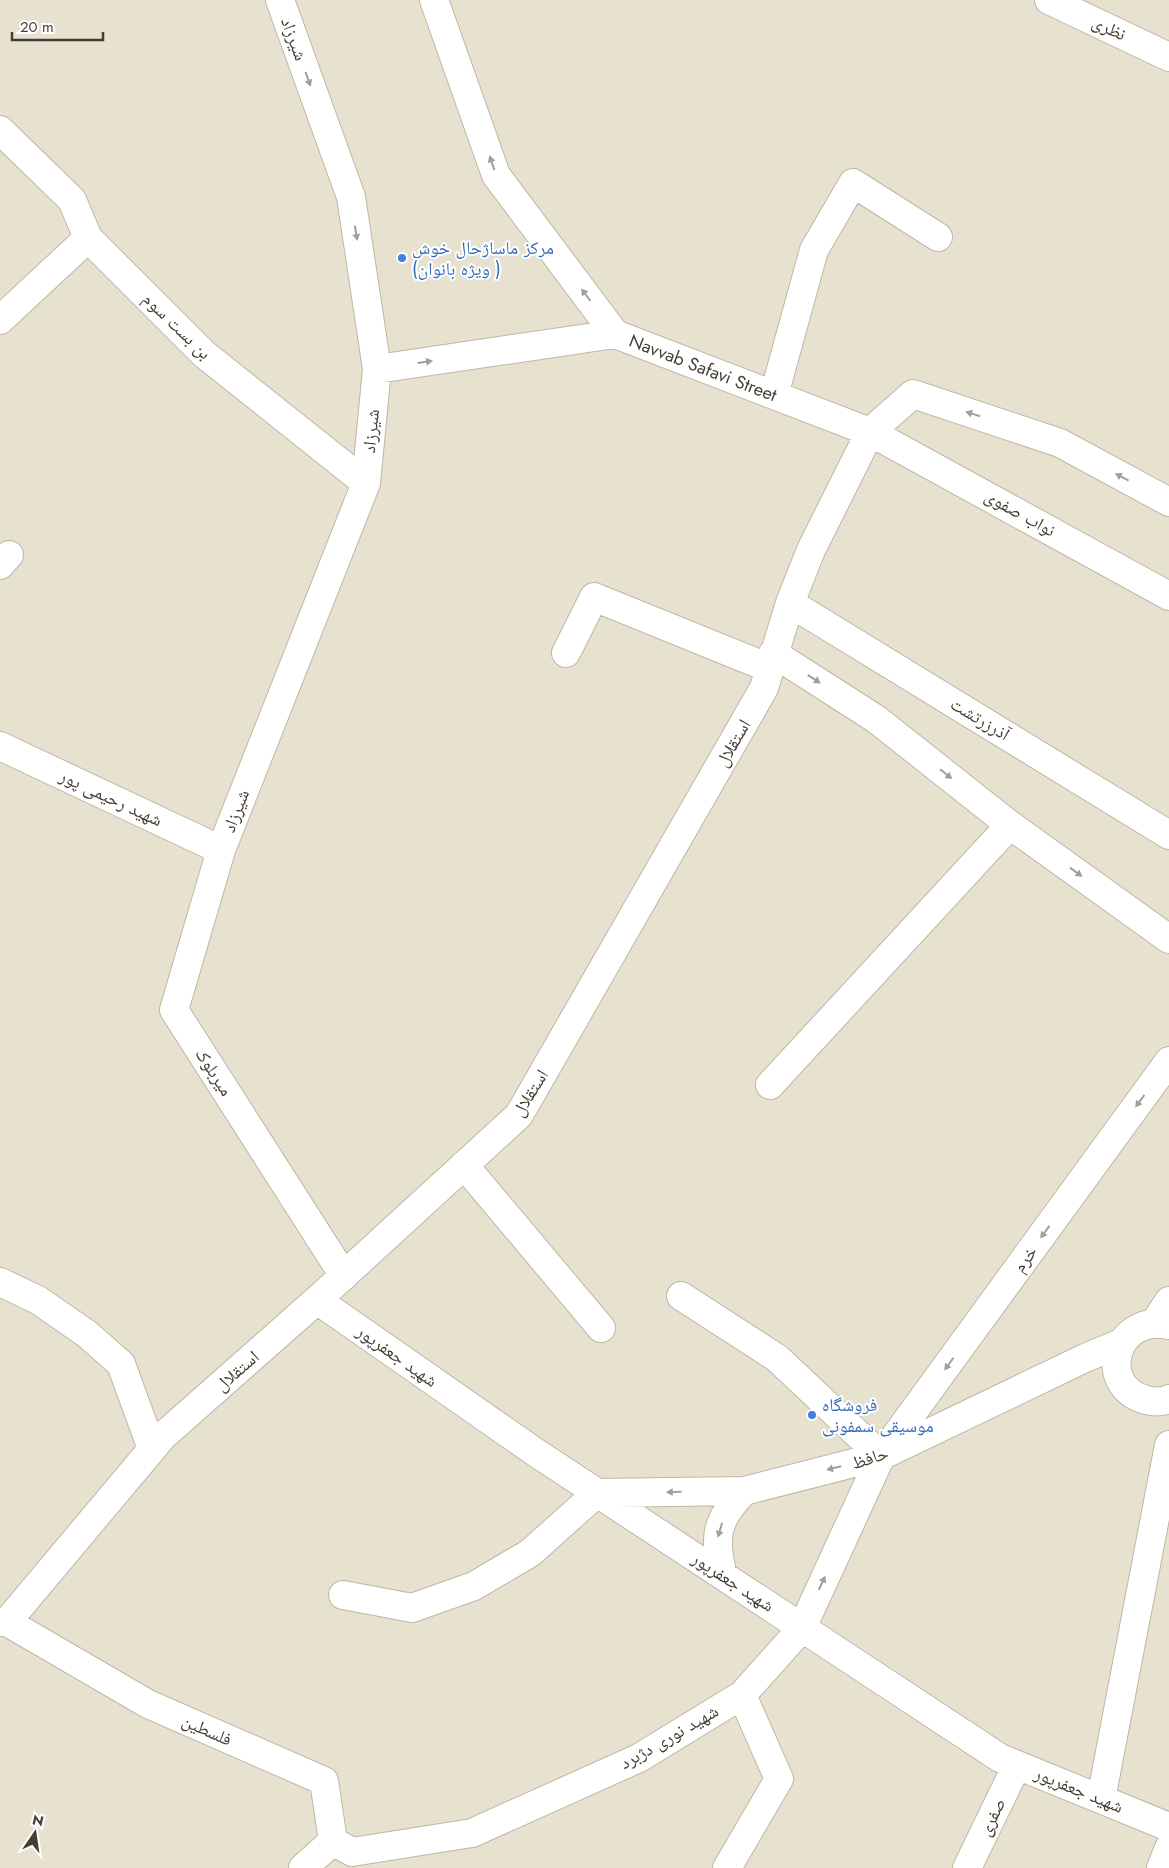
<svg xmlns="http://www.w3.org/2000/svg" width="1169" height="1868" font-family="Jost,'Noto Naskh Arabic',sans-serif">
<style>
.residential{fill:#e7e1d0}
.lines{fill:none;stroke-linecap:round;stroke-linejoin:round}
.street-casing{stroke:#bfb7a5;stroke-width:30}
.street{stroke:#fff;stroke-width:28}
.oneway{fill:#a29f99}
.shop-dot{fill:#3f7fe0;stroke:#fff;stroke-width:2}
.labels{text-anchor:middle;stroke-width:4;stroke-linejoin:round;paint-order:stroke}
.street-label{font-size:18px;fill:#453f33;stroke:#fff}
.shop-label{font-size:18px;fill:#366cbe;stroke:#fff;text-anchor:start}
</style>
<rect width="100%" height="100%" fill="#f3efe3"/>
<path class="residential" d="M0,0H1169V1868H0Z"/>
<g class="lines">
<g class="street-casing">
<path id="street" d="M280,0L351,197L377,369L366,483L221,850L174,1010L344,1276
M434,0L496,175L615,334L870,432L1169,596
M1049,0L1169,57
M0,130L72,200L88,238
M0,320L88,238L204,354L366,483
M377,369L615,334
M774,395L814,250L853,183L938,237
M0,565L9,555
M790,603L1169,835
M566,653L594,597L769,668
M773,653L876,719L1010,825L1169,939
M0,746L221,850
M770,1085L1010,825
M464,1165L601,1328
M0,1282L38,1300L87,1334L121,1364L152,1449
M681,1296L777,1358L881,1456
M317,1300L535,1452L1000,1758L1169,1827
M1155,1322L1169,1301
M1169,1325C1115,1313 1095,1386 1146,1400C1154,1402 1162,1402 1169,1399
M597,1493L744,1491L881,1456L1085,1358L1121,1343
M723,1576C713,1537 716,1520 744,1491
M343,1595L412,1608L474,1586L530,1553L597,1493
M0,1622H7L148,1704L324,1781L333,1841L303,1868
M7,1622L163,1436L317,1300L519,1115L764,688L790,603L811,550L870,432L913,394L1060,443L1169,502
M1101,1799L1169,1445
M333,1841L352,1852L472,1833L639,1758L742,1695L802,1628L881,1456L1169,1061
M727,1868L779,1779L742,1695
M967,1868L1017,1765
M1161,1868L1169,1848"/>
</g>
<use href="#street" class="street"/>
</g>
<defs><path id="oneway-solid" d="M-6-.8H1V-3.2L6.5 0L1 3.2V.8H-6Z" transform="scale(1.25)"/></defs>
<g class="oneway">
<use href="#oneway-solid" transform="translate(308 79) rotate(70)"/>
<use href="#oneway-solid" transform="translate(492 163) rotate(-109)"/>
<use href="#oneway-solid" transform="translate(356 233) rotate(81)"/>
<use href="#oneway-solid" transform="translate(586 295) rotate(-127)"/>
<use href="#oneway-solid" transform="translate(425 362) rotate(-8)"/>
<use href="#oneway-solid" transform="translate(973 414) rotate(-162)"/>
<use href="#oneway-solid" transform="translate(1122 477) rotate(-152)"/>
<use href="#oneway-solid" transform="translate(814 679) rotate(33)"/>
<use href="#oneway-solid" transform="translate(946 774) rotate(39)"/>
<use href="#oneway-solid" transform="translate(1076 872) rotate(36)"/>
<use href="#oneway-solid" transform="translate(1140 1101) rotate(126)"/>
<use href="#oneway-solid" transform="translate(1045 1232) rotate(126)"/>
<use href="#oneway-solid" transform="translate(949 1364) rotate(126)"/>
<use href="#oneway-solid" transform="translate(834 1468) rotate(166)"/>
<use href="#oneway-solid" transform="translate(674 1492) rotate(179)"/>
<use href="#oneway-solid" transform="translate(720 1530) rotate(106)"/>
<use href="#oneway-solid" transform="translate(822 1583) rotate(-65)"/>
</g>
<g class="shop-dot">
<circle cx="402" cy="258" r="5"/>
<circle cx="812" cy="1415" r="5"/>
</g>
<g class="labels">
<g class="street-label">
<text transform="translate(1109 28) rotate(25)" y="6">نظری</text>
<text transform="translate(294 39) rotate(70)" y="6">شیرزاد</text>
<text transform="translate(177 326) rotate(44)" y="6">بن بست سوم</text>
<text transform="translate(703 368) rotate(21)" y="6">Navvab Safavi Street</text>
<text transform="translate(371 431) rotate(-84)" y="6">شیرزاد</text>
<text transform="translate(1020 513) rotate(29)" y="6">نواب صفوی</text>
<text transform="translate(980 719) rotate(31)" y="6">آذرزرتشت</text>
<text transform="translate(733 743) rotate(-60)" y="6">استقلال</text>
<text transform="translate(111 798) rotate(25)" y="6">شهید رحیمی پور</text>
<text transform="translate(236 811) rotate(-69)" y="6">شیرزاد</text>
<text transform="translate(214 1072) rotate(57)" y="6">میربلوک</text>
<text transform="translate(530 1093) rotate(-58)" y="6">استقلال</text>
<text transform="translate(1025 1259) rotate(-54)" y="6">خرم</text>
<text transform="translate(397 1356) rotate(35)" y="6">شهید جعفرپور</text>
<text transform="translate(237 1371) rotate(-41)" y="6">استقلال</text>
<text transform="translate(870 1458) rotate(-18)" y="6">حافظ</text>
<text transform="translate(733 1582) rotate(33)" y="6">شهید جعفرپور</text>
<text transform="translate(207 1730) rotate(24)" y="6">فلسطین</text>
<text transform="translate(669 1737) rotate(-30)" y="6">شهید نوری دژبرد</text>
<text transform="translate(1079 1790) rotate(22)" y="6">شهید جعفرپور</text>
<text transform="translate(992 1817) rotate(-64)" y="6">صفری</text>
</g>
<g class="shop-label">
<text x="412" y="254">مرکز ماساژحال خوش<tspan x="412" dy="21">(ویژه بانوان )</tspan></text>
<text x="822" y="1411">فروشگاه<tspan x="822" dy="21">موسیقی سمفونی</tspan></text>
</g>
</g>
<g transform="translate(35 1833) rotate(13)" stroke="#ffffff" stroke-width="4" paint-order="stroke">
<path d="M0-4L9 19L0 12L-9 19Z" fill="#453f33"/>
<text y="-8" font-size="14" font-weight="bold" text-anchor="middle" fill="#453f33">N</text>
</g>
<path d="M12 32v8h91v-8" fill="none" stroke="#453f33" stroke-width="2.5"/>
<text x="20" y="32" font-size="15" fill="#453f33" stroke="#ffffff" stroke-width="4" paint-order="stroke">20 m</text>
</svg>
